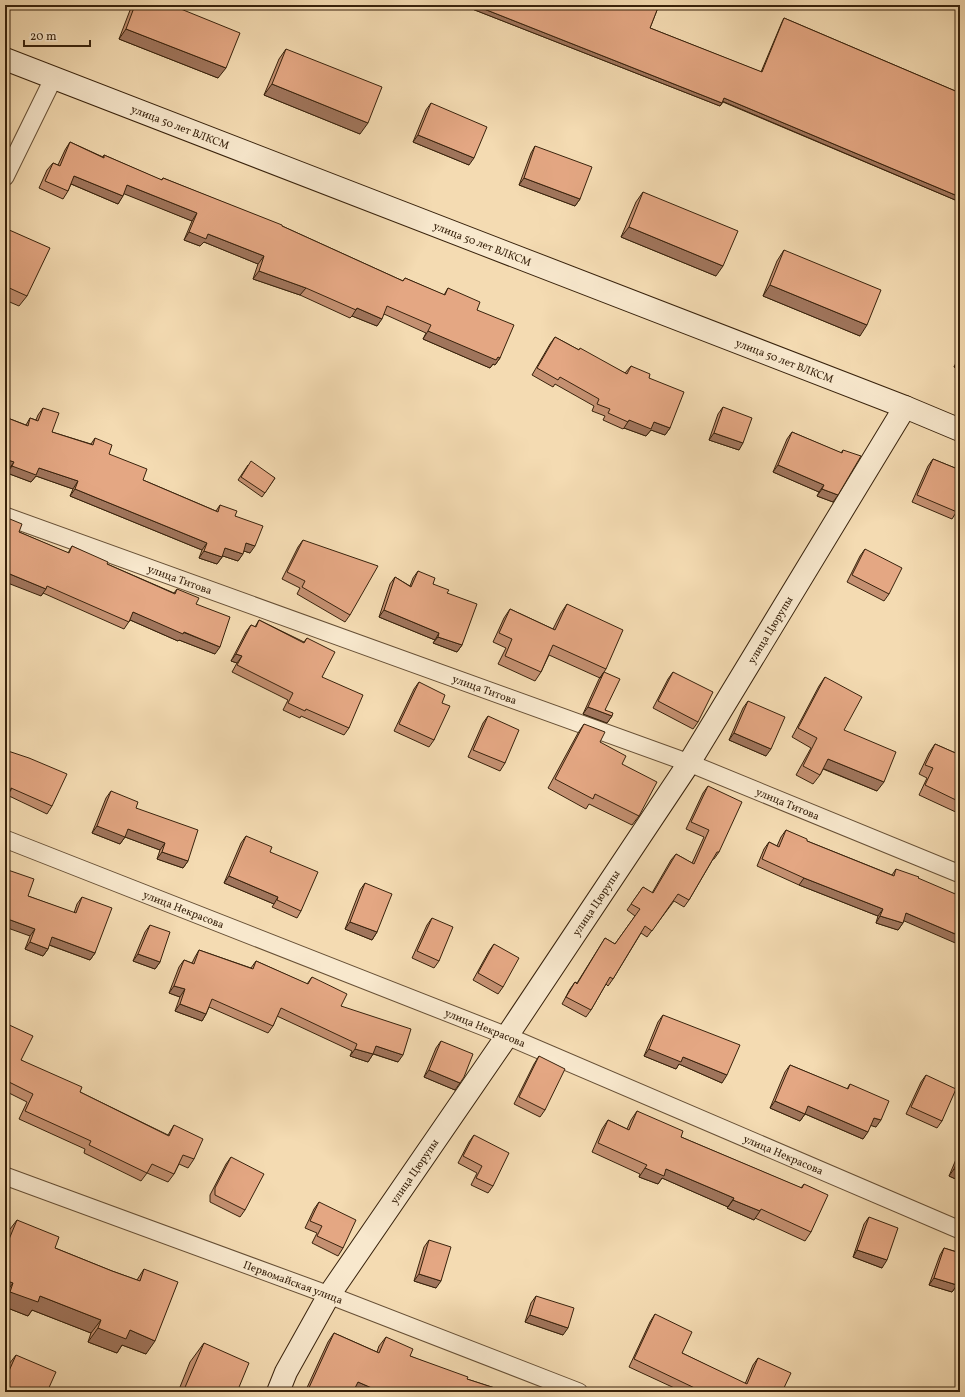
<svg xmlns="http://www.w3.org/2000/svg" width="965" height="1397" font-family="Vollkorn,serif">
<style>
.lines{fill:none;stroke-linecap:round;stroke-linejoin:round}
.street-casing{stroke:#675036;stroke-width:19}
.secondary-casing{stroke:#38220c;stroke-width:24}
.street{stroke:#f8e8cd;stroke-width:17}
.secondary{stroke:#f8e8cd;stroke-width:22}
.wall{fill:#c49071;stroke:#38220c}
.shaded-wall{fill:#a0755c;stroke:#38220c}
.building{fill:#e4a783;stroke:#38220c}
.labels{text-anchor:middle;stroke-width:4;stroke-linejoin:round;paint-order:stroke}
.street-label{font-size:11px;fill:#38220c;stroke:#f8e8cd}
</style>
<rect width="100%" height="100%" fill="#f4dbb2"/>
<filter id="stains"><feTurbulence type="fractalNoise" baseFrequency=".005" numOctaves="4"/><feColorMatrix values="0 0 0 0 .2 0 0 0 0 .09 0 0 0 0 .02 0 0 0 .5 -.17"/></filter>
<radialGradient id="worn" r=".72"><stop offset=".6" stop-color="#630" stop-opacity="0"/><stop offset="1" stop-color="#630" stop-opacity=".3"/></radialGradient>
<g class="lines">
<g class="street-casing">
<g id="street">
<path d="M5,177L54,77"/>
<path id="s1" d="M5,516L689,763L960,874"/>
<path id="s2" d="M5,839L507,1036L960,1230"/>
<path id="s3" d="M5,1176L329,1295L579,1392"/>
</g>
</g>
<g class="secondary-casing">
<g id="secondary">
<path id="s4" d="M5,59L905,407L960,430"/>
<path id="s5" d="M278,1392L286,1372L329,1295L507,1036L689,763L905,407"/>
</g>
</g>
<use href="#street" class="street"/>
<use href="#secondary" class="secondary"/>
</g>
<path class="wall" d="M132,5H171L218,78L119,39Z
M462,5H659L650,28L761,72L782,22L784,18L960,93V202L723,102L720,106Z
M286,49L360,134L264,95L279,59Z
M431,103L469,165L413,142L426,110Z
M70,142L103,157L104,155L161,180L163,178L282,226L403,281L405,278L444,295L448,288L477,310L500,358L495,365L493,364L490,368L423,339L426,333L384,314L377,326L352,316L350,318L300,295L253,279L258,264L204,242L200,246L184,240L192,221L124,193L118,204L71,184L68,191L63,199L39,188L47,170L53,163L58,165L65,150Z
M535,146L580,199L575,206L519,185L531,153Z
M643,192L716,276L621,237L636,202Z
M7,229L27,296L19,306L5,300V232Z
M784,250L860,336L763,296L777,261Z
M555,337L579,350L625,373L631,366L649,378L670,428L665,435L651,430L646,436L624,428L623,429L603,420L605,416L592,411L594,406L555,384L553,387L532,375L550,344Z
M960,354V369L954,367Z
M723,407L739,450L709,440L718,414Z
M43,408L52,432L91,444L95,438L109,454L143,480L216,511L220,505L235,516L250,553L244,551L238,561L223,556L217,564L199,558L202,550L70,496L73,489L36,476L31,482L7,473L9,469L5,468V417L26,425L30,418L36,420L38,415Z
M792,432L841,453L843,450L833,502L817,496L819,492L773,472L787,439Z
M933,459L960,470V512L957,511L952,519L912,502L928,466Z
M248,465L275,478L262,497L238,480Z
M19,532L68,553L72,546L107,564L174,593L177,589L196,604L215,654L179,640L178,641L130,620L124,629L43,593L41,596Z
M303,540L350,615L345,622L297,594L300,588L282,579L298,547Z
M865,549L889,594L884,601L847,582L860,556Z
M418,571L433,584L447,593L462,645L457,652L433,643L435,640L379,617L390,584L395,577L410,586L413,578Z
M567,604L606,669L600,678L549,655L541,672L535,681L498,664L506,648L493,642L504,618L510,609L553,629L561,613Z
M259,620L304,642L307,638L322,677L349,728L344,735L301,716L300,718L283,710L288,700L232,672L237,663L231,661L246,632L251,625L255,627Z
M604,672L605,710L612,716L607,723L583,714L599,679Z
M673,672L698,722L693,729L653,708L668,679Z
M825,677L844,730L877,791L823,769L820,775L813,784L796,775L811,748L792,737L819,686Z
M419,682L442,703L434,740L429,747L394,731L414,689Z
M748,701L766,756L729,740L743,708Z
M488,716L505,763L500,771L468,757L483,723Z
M584,724L600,742L622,764L639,816L632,825L589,804L586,809L548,788L578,733Z
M935,744L960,755V814L919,795L927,778L919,774L929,753Z
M29,758L52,806L47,814L7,795L6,797Z
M708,786L719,852L714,859H713L689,900L684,907L674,901L647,937L641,933L613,979L608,986L606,984L591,1010L586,1017L562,1004L570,989L575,982L577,983L605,938L615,944L635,916L627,910L643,887L652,893L671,860L676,854L692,863L704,837L686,829L703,793Z
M111,791L136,808L188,861L183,868L157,859L160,850L125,837L120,844L92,833L106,798Z
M786,830L807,841L892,875L896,869L904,921L898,930L876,923L878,916L799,885L757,866L764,849L769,842L777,846L781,837Z
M246,836L270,852L301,911L297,918L272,907L274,904L224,883L241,843Z
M365,883L377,932L372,940L345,929L360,890Z
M28,896L74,913L77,904L82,897L95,953L90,960L49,945L48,949L43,956L25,949L30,936Z
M432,918L439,961L434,968L412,958L427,925Z
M150,925L160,962L155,969L133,961L145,932Z
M494,944L503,987L498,994L473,980L489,951Z
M199,950L251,968L256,961L307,984L312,977L398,1062L373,1054L368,1062L350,1056L352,1051L277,1016L273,1026L268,1033L209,1007L206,1014L202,1021L175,1011L180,997L169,993L179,967L184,960L192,963L195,957Z
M960,954V964L957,962Z
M663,1015L722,1083L679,1064L676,1069L644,1056L658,1022Z
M5,1023L21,1060L80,1092L168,1135L174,1125L194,1159L188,1168L179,1164L174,1174L168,1182L147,1173L141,1181L84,1153L85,1149L19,1119L27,1102L5,1091Z
M441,1041L455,1090L424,1077L436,1048Z
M539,1056L545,1110L540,1117L514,1104L534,1064Z
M790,1065L847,1089L850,1084L876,1127L871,1125L863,1139L805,1114L800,1121L770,1108L785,1072Z
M926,1075L942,1121L937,1128L906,1114L921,1082Z
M637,1111L681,1137L801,1188L804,1184L811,1232L805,1241L755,1218L754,1220L727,1208L728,1207L662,1178L658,1184L639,1177L640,1174L592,1152L602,1129L608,1120L627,1129L631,1120Z
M474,1135L493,1186L488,1193L471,1185L477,1173L458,1163L469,1142Z
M960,1150V1181L949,1176Z
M231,1157L245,1210L240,1217L210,1202V1195L226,1164Z
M319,1202L343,1248L338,1256L312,1243L317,1233L305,1228L314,1209Z
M869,1217L882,1268L853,1257L864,1224Z
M17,1220L55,1248L112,1271L137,1280L144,1269L146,1354L122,1345L117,1353L88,1342L91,1333L32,1310L28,1316L5,1307V1239L7,1233Z
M429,1240L436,1288L414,1281L424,1247Z
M944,1248L960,1253V1284L958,1283L957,1285L952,1292L929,1285L940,1255Z
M536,1296L563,1335L525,1322L531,1303Z
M655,1314L682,1353L745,1384L753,1365L758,1358L782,1392H683L629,1367L650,1322Z
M334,1333L377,1352L379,1346L386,1337L410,1356L467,1379L507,1392H305L328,1342Z
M204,1343L237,1392H178L190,1362Z
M16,1355L5,1392V1372L6,1368Z"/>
<path class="shaded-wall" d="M462,5H474L722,103L720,106Z
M126,29L226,68L218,78L119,39Z
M272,84L368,123L360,134L264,95Z
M724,98L960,197V202L722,101Z
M418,135L474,158L469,165L413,142Z
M74,176L123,196L118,204L69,183Z
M524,178L580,199L575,206L519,185Z
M127,185L197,213L192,221L122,193Z
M629,227L723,266L716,276L621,237Z
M189,232L208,234L264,256L258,264L204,242L200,246L184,240Z
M259,271L306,288L300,295L253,279Z
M770,285L867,325L860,336L763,296Z
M357,308L382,319L377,326L352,316Z
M428,331L498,357L500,358L495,365L493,364L490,368L423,339Z
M960,359V369L954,367Z
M629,420L654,422L670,428L665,435L651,430L646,436L624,428Z
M714,433L743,443L739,450L709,440Z
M5,459L14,462L9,469L5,468Z
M778,465L824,485L819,492L773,472Z
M12,466L39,468L78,481L73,489L36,476L31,482L7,473Z
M75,489L207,543L202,550L70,496Z
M822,489L838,495L833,502L817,496Z
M960,503V512L955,510Z
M246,543L255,546L250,553L241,550Z
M225,548L243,554L238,561L220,555Z
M204,551L222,557L217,564L199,558Z
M5,572L46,589L41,596L5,582Z
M384,610L439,633L435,640L379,617Z
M133,612L220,647L215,654L179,640L178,641L128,619Z
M438,637L462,645L457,652L433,643Z
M236,654L242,656L237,663L231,661Z
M588,707L612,716L607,723L583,714Z
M734,733L771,749L766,756L729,740Z
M828,759L884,782L877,791L822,768Z
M5,788L11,790L6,797H5Z
M97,826L128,829L165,843L160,850L125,837L120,844L92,833Z
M162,852L188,861L183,868L157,859Z
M229,876L278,897L274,904L224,883Z
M804,878L883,909L878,916L799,885Z
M906,913L960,936V945L902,920Z
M880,916L903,923L898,930L876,923Z
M5,918L35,929L30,936L5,927Z
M350,922L377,932L372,940L345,929Z
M52,937L95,953L90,960L47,944Z
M30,942L48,949L43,956L25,949Z
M138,954L160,962L155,969L133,961Z
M960,957V964L957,962Z
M174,986L185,989L180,997L169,993Z
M180,1004L206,1014L202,1021L175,1011Z
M376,1046L403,1055L398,1062L371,1053Z
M355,1049L373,1054L368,1062L350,1056Z
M649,1049L683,1057L727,1075L722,1083L679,1064L676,1069L644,1056Z
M429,1070L460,1083L455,1090L424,1077Z
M775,1101L805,1114L800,1121L770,1108Z
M808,1106L868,1132L863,1139L803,1113Z
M874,1118L881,1120L876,1127L869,1125Z
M645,1168L666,1169L734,1198L728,1207L662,1178L658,1184L639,1177Z
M954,1169L960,1172V1181L949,1176Z
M733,1200L760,1211L754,1220L727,1208Z
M857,1250L887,1260L882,1268L853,1257Z
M419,1274L441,1281L436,1288L414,1281Z
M934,1278L957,1285L952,1292L929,1285Z
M5,1280L13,1283L5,1294Z
M10,1292L40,1296L101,1320L91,1333L32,1310L28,1316L5,1307V1298Z
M530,1315L568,1328L563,1335L525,1322Z
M98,1328L130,1330L155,1341L146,1354L122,1345L117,1353L88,1342Z
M358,1382L381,1392H354L351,1391Z"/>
<path class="building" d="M135,5H171L240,33L226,68L126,29Z
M474,5H659L650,28L762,72L784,18L960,93V197L724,98L722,103Z
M286,49L382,87L368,123L272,84Z
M431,103L487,127L474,158L418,135Z
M70,142L104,158V155L162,180L163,178L282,225V226L403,281L405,278L445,295L448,288L480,302L477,310L514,325L500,358L498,357L496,360L428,331L431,325L387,306L382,319L357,308L356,310L306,288L259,271L264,256L208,234L206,239L189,232L197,213L127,185L123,196L74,176L68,191L45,181L53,163L60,166Z
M535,146L592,167L580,199L524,178Z
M643,192L738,231L723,266L629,227Z
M7,229L50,248L27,296L5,286V233Z
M784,250L881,290L867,325L770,285Z
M555,337L579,350L580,348L627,374L631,366L650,374L649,378L684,392L670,428L654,422L651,429L629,420L628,422L608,413L610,409L597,404L599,399L560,377L558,380L537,368Z
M723,407L752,418L743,443L714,433Z
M43,408L59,413L52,432L93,445L95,438L112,445L109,454L147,469L143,480L218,512L220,505L237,511L235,516L263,526L255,546L246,543L243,554L225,548L222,557L204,551L207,543L75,489L78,481L39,468L36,475L12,466L14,462L5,459V417L28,426L30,418L38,421Z
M792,432L842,453L843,450L861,456L838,495L822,489L824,485L778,465Z
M933,459L960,470V504L957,512L917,495Z
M251,461L275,478L265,493L241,477Z
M5,517L22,524L19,532L69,553L72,546L108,562L107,564L175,594L177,589L199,598L196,604L230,617L220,647L184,632L183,634L133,612L129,622L47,586L46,589L5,572Z
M303,540L378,566L350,615L302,587L305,581L287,572Z
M865,549L902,568L889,594L852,575Z
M418,571L435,578L433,584L449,590L447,593L477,604L462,645L438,637L439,633L384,610L395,577L411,587Z
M567,604L623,630L606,669L553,645L541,672L505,656L512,639L499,633L510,609L555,630Z
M259,620L304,643L307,638L335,652L322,677L363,695L349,728L306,709L305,711L288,703L293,693L237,665L242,656L236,654L251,625L256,627Z
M604,672L620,679L605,710L613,713L612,716L588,707Z
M673,672L713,692L698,722L658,701Z
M825,677L862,697L844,730L896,752L884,782L828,759L820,775L803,766L817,738L798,728Z
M419,682L445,695L442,703L450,706L434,740L399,724Z
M748,701L785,717L771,749L734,733Z
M488,716L519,730L505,763L473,750Z
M584,724L605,732L600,742L626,756L622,764L657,782L639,816L595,794L593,799L555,779Z
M935,744L960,755V802L925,785L933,768L925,765Z
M5,750L29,758L67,774L52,806L11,788V790L5,788Z
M708,786L742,802L719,852H717L689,900L678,894L652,931L645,926L613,979L610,977L591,1010L566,997L575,982L577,984L605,938L615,944L640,909L631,904L643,887L653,893L676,854L694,864L709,830L691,822Z
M111,791L138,802L136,808L198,830L188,861L162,852L165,843L128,829L125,837L97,826Z
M786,830L807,839V841L894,876L896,869L919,877L918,878L960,896V936L906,913L903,923L880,916L883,909L804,878L762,859L769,842L779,847Z
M246,836L272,847L270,852L318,872L301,911L277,900L278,897L229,876Z
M5,869L34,879L28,896L76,913L82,897L112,908L95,953L52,937L48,949L30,942L35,929L5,918Z
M365,883L392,894L377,932L350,922Z
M432,918L453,927L439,961L417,951Z
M150,925L170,932L160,962L138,954Z
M494,944L519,958L503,987L478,973Z
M199,950L253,969L256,961L308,984L312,977L347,994L341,1006L411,1029L403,1055L376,1046L373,1054L355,1049L357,1044L281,1008L273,1026L212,999L206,1014L180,1004L185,989L174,986L184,960L194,964Z
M663,1015L740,1045L727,1075L683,1057L681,1062L649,1049Z
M5,1023L33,1036L21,1060L82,1087L80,1092L169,1136L174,1125L203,1139L194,1159L183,1155L174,1174L152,1164L147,1173L89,1145L91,1141L25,1111L33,1094L5,1080Z
M441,1041L473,1054L464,1077L460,1083L429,1070Z
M539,1056L565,1069L545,1110L519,1097Z
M790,1065L848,1089L850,1084L889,1101L881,1120L874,1118L868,1132L808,1106L805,1114L775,1101Z
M926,1075L956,1089L942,1121L911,1107Z
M637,1111L683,1131L681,1137L802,1188L804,1184L828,1195L811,1232L761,1209L760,1211L733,1200L734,1198L666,1169L664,1176L645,1168L647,1165L598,1143L608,1120L629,1130Z
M474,1135L509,1153L493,1186L476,1178L482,1166L463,1156Z
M960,1155V1172L954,1169Z
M231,1157L264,1174L245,1210L215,1195V1188Z
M319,1202L356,1220L343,1248L317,1236L322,1226L310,1221Z
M869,1217L898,1228L887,1260L857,1250Z
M17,1220L59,1237L55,1248L112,1271L140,1281L144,1269L178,1282L155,1341L130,1330L126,1339L98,1328L101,1320L40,1296L38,1302L10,1292L13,1283L5,1280V1249Z
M429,1240L451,1247L441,1281L419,1274Z
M944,1248L960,1253V1276L957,1285L934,1278Z
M536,1296L574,1308L568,1328L530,1315Z
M655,1314L692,1332L682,1353L747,1384L758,1358L791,1373L782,1392H703L634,1359Z
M334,1333L379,1353L386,1337L413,1349L410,1356L468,1377L467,1379L507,1392H381L358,1382L353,1392H307Z
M204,1343L249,1363L237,1392H183Z
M16,1355L56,1372L47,1392H5V1380Z"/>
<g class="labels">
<g class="street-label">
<text dy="4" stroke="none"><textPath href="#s4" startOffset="188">улица 50 лет ВЛКСМ</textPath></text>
<text dy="4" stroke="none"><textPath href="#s4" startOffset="512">улица 50 лет ВЛКСМ</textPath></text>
<text dy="4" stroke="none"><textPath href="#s4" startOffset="836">улица 50 лет ВЛКСМ</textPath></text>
<text dy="4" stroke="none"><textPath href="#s1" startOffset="186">улица Титова</textPath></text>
<text dy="4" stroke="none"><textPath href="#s5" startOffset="908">улица Цюрупы</textPath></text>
<text dy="4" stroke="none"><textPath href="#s1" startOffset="510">улица Титова</textPath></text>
<text dy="4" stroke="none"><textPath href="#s1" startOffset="834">улица Титова</textPath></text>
<text dy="4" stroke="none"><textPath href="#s5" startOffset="584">улица Цюрупы</textPath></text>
<text dy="4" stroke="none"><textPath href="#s2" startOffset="192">улица Некрасова</textPath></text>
<text dy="4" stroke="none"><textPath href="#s2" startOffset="516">улица Некрасова</textPath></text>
<text dy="4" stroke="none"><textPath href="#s2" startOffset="840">улица Некрасова</textPath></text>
<text dy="4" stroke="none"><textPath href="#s5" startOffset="260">улица Цюрупы</textPath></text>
<text dy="4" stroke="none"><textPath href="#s3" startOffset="307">Первомайская улица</textPath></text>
</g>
</g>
<rect width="965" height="1397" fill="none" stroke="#f4dbb2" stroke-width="20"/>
<rect x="6" y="6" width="953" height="1385" fill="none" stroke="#38220c" stroke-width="2"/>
<rect x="10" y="10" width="945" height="1377" fill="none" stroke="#38220c"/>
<path d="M24 40v6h66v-6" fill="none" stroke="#38220c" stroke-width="2"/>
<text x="30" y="40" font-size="12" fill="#38220c" stroke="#f8e8cd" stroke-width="3" paint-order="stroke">20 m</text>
<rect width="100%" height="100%" filter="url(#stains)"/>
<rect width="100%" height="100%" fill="url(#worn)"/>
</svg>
